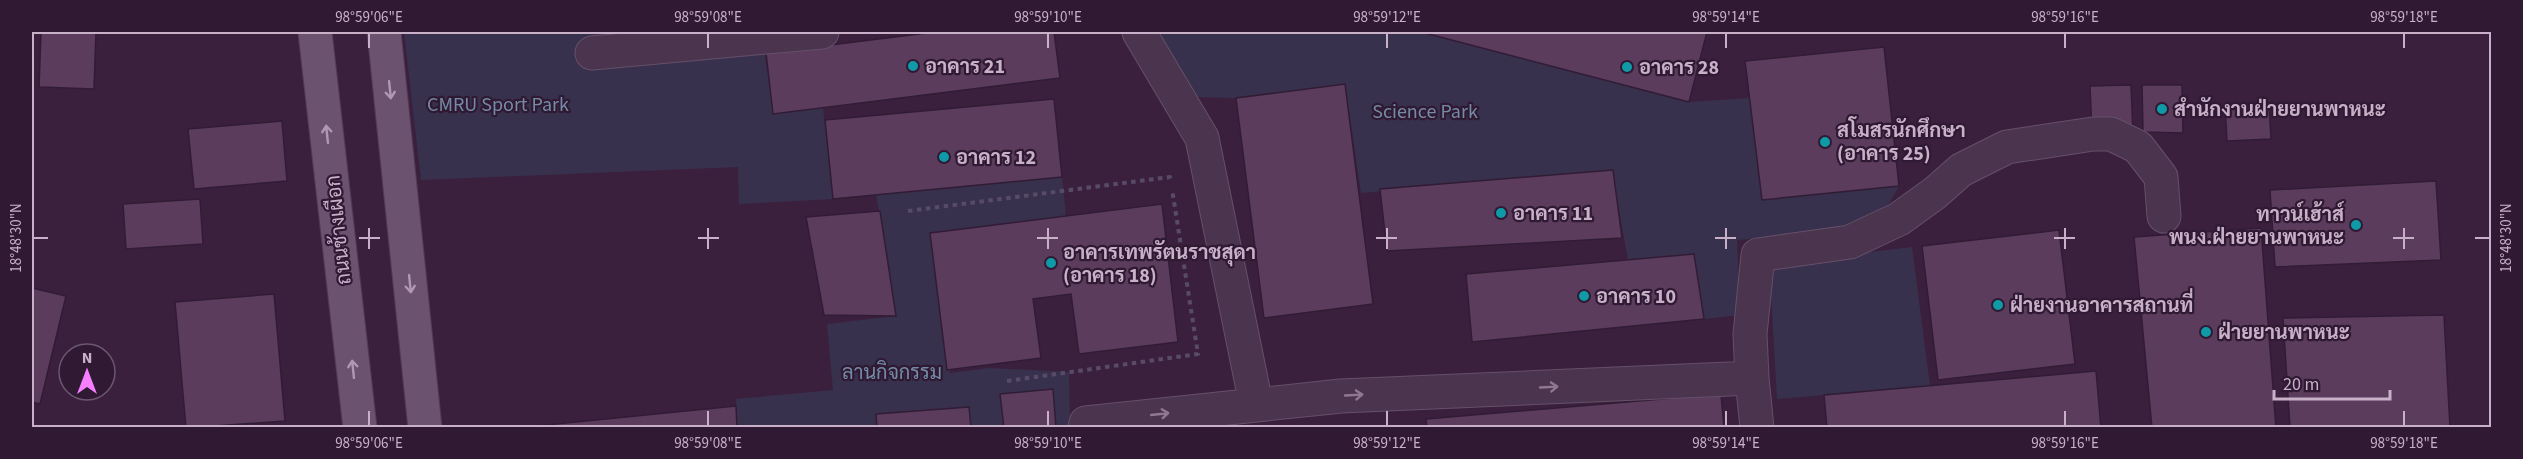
<svg xmlns="http://www.w3.org/2000/svg" width="2523" height="459" font-family="'Source Sans 3',Sarabun,sans-serif">
<style>
.green{fill:#37314e}
.building{fill:#5b3c5d;stroke:#321c35;stroke-width:1.5}
.lines{fill:none;stroke-linecap:round;stroke-linejoin:round}
.minor-casing{stroke:#665069;stroke-width:35}
.major-casing{stroke:#523b54;stroke-width:35}
.path{stroke:#584b67;stroke-width:4;stroke-dasharray:4.5 4.5;stroke-linecap:butt}
.minor{stroke:#4b344e;stroke-width:33}
.major{stroke:#6b526e;stroke-width:33}
.oneway{stroke:#b198b2}
.oneway2{stroke:#907892}
.ticks{fill:none;stroke:#c8b0c9;stroke-width:2}
.culture-dot{fill:#0f9aa8;stroke:#301a33;stroke-width:2}
.labels{text-anchor:middle;stroke-width:4.5;stroke-linejoin:round;paint-order:stroke}
.poi-label{font-size:20px;font-weight:bold;fill:#c8b0c9;stroke:#301a33;text-anchor:start}
.park-label{font-size:20px;fill:#748ba7;stroke:#301a33}
.street-label{font-size:20px;fill:#c8b0c9;stroke:#301a33}
.neatline{fill:none;stroke:#c8b0c9;stroke-width:2}
.ticks-label{font-size:15px;text-anchor:middle;fill:#c8b0c9}
</style>
<rect width="100%" height="100%" fill="#3b203e"/>
<path class="green" d="M404,32H742L762,37L774,114L823,108L833,199L739,204L738,167L421,180Z
M1140,32H1421L1689,102L1750,98L1762,200L1899,186L1881,218L1838,231L1737,240L1740,315L1704,319L1694,254L1628,260L1612,170L1361,193L1345,84L1236,98L1189,97Z
M1062,177L1066,216L930,233L950,373L989,368L1069,372L1070,427H737L736,399L833,390L827,324L896,316L876,194Z
M1912,247L1930,386L1777,399L1770,277L1779,263Z"/>
<path class="building" d="M41,32H96L94,89L39,87Z
M935,32H1054L1060,78L773,114L766,53Z
M1421,32H1707L1689,102Z
M1884,47L1899,186L1762,200L1745,61Z
M1345,84L1373,304L1264,318L1236,98Z
M2131,85L2133,133L2092,132L2090,86Z
M2142,85H2182L2183,133L2143,132Z
M1054,99L1062,177L833,199L825,120Z
M2269,103L2271,139L2227,141L2225,105Z
M282,121L287,181L194,189L188,129Z
M1613,170L1622,238L1387,251L1380,189Z
M2436,181L2441,260L2275,267L2270,190Z
M200,199L203,244L126,249L123,204Z
M1162,204L1178,342L1079,354L1071,294L1033,299L1041,358L947,370L930,233Z
M880,211L896,316L824,315L806,217Z
M2261,228L2276,428H2152L2134,237Z
M2059,230L2075,364L1938,380L1922,246Z
M1694,254L1704,319L1472,342L1466,274Z
M32,288L66,296L40,404L32,402Z
M274,294L285,421L186,428L175,302Z
M2444,315L2450,428H2290L2283,318Z
M2096,371L2101,428H1827L1824,395Z
M1053,389L1056,428H1004L1000,394Z
M1721,394L1724,428H1427L1426,419Z
M736,406L737,428H516Z
M969,407L971,428H877L876,414Z"/>
<g class="lines">
<g class="minor-casing">
<path id="minor" d="M1139,32L1202,138L1256,404
M592,53L822,32
M1752,378L1750,334L1758,255L1850,242L1899,219L1935,193L1961,170L2007,147L2093,134H2111L2138,147L2161,177L2164,216
M1085,428L1086,423L1341,396L1752,378L1757,428"/>
</g>
<g class="major-casing">
<path id="major" d="M315,32L360,428
M384,32L425,428"/>
</g>
<path class="path" d="M908,211L1170,177V179
M1007,381L1198,354L1172,189"/>
<use href="#minor" class="minor"/>
<use href="#major" class="major"/>
</g>
<defs><path id="oneway-shaft" d="M-6 0H5M1.5-3L5.5 0L1.5 3" fill="none" stroke-width="1.6" stroke-linecap="round" stroke-linejoin="round" transform="scale(1.5)"/></defs>
<g class="oneway">
<use href="#oneway-shaft" transform="translate(390 90) rotate(84)"/>
<use href="#oneway-shaft" transform="translate(327 134) rotate(-96)"/>
<use href="#oneway-shaft" transform="translate(410 284) rotate(84)"/>
<use href="#oneway-shaft" transform="translate(353 369) rotate(-96)"/>
</g>
<g class="oneway2">
<use href="#oneway-shaft" transform="translate(1549 387) rotate(-3)"/>
<use href="#oneway-shaft" transform="translate(1354 395) rotate(-3)"/>
<use href="#oneway-shaft" transform="translate(1160 414) rotate(-6)"/>
</g>
<path class="ticks" d="M369,33V48M708,33V48M1048,33V48M1387,33V48M1726,33V48M2065,33V48M2404,33V48M369,228V249M708,228V249M1048,228V249M1387,228V249M1726,228V249M2065,228V249M2404,228V249M33,238H48M359,238H380M698,238H719M1037,238H1058M1376,238H1397M1715,238H1736M2054,238H2075M2393,238H2414M2475,238H2490M369,411V426M708,411V426M1048,411V426M1387,411V426M1726,411V426M2065,411V426M2404,411V426"/>
<g class="culture-dot">
<circle cx="913" cy="66" r="6"/>
<circle cx="1627" cy="67" r="6"/>
<circle cx="2162" cy="109" r="6"/>
<circle cx="1825" cy="142" r="6"/>
<circle cx="944" cy="157" r="6"/>
<circle cx="1501" cy="213" r="6"/>
<circle cx="2356" cy="225" r="6"/>
<circle cx="1051" cy="263" r="6"/>
<circle cx="1584" cy="296" r="6"/>
<circle cx="1998" cy="305" r="6"/>
<circle cx="2206" cy="332" r="6"/>
</g>
<g class="labels">
<g class="poi-label">
<text x="925" y="73">อาคาร 21</text>
<text x="1639" y="74">อาคาร 28</text>
<text x="2174" y="116">สำนักงานฝ่ายยานพาหนะ</text>
<text x="1837" y="137">สโมสรนักศึกษา<tspan x="1837" dy="23">(อาคาร 25)</tspan></text>
<text x="956" y="164">อาคาร 12</text>
<text x="1513" y="220">อาคาร 11</text>
<text x="2344" y="221" text-anchor="end">ทาวน์เฮ้าส์<tspan x="2344" dy="23">พนง.ฝ่ายยานพาหนะ</tspan></text>
<text x="1063" y="259">อาคารเทพรัตนราชสุดา<tspan x="1063" dy="23">(อาคาร 18)</tspan></text>
<text x="1596" y="303">อาคาร 10</text>
<text x="2010" y="312">ฝ่ายงานอาคารสถานที่</text>
<text x="2218" y="339">ฝ่ายยานพาหนะ</text>
</g>
<g class="park-label">
<text x="498" y="111">CMRU Sport Park</text>
<text x="1425" y="118">Science Park</text>
<text x="892" y="379">ลานกิจกรรม</text>
</g>
<g class="street-label">
<text transform="translate(338 230) rotate(-96)" y="7">ถนนช้างเผือก</text>
</g>
</g>
<rect width="2523" height="459" fill="none" stroke="#301a33" stroke-width="66"/>
<g transform="translate(87 372)"><circle r="28" fill="#301a33" stroke="#6d566f" stroke-width="1.5"/>
<path d="M0-4.5L10 22L0 15L-10 22Z" fill="#f67fff"/>
<text y="-9" font-size="16" font-weight="bold" text-anchor="middle" fill="#c8b0c9">N</text>
</g>
<path d="M2274 390v9h116v-9" fill="none" stroke="#c8b0c9" stroke-width="3"/>
<text x="2283" y="390" font-size="18" fill="#c8b0c9" stroke="#301a33" stroke-width="4.5" paint-order="stroke">20 m</text>
<rect x="33" y="33" width="2457" height="393" class="neatline"/>
<g class="ticks-label">
<text x="369" y="22">98°59'06"E</text>
<text x="708" y="22">98°59'08"E</text>
<text x="1048" y="22">98°59'10"E</text>
<text x="1387" y="22">98°59'12"E</text>
<text x="1726" y="22">98°59'14"E</text>
<text x="2065" y="22">98°59'16"E</text>
<text x="2404" y="22">98°59'18"E</text>
<text transform="translate(16 238) rotate(-90)" y="5">18°48'30"N</text>
<text transform="translate(2506 238) rotate(-90)" y="5">18°48'30"N</text>
<text x="369" y="448">98°59'06"E</text>
<text x="708" y="448">98°59'08"E</text>
<text x="1048" y="448">98°59'10"E</text>
<text x="1387" y="448">98°59'12"E</text>
<text x="1726" y="448">98°59'14"E</text>
<text x="2065" y="448">98°59'16"E</text>
<text x="2404" y="448">98°59'18"E</text>
</g>
</svg>
